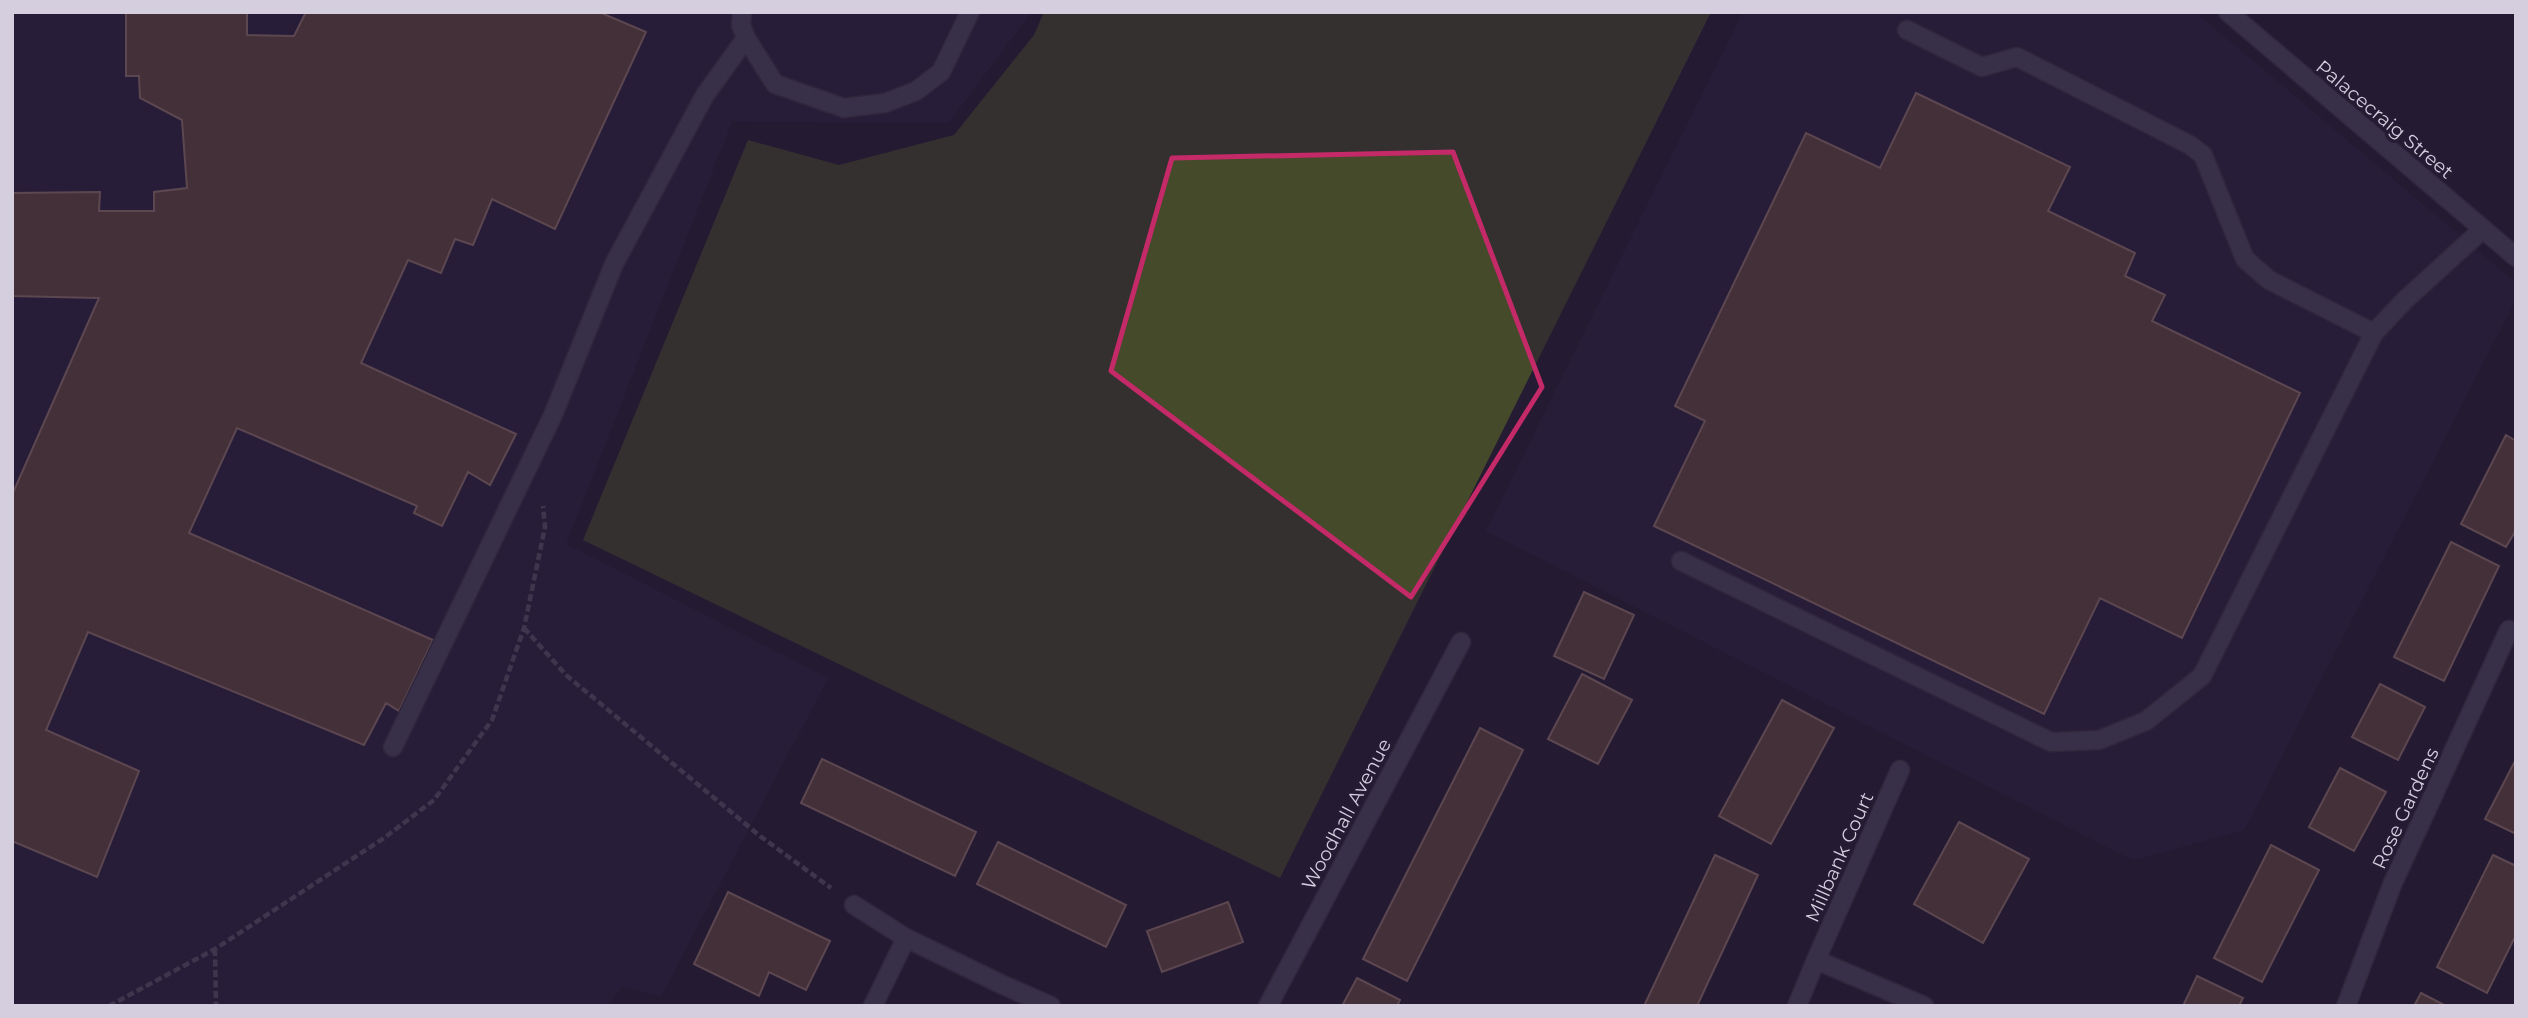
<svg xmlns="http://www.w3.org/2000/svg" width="2528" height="1018" font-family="Montserrat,sans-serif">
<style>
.built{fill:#2d213f}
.green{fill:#454a2b}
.building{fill:#694941;stroke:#a07d74;stroke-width:2}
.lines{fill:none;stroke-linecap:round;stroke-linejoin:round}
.minor-casing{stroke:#3e3549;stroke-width:21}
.path{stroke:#60586d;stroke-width:4.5;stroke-dasharray:7 3.5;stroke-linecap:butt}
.minor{stroke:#514762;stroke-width:18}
.marked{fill:none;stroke:#c42a68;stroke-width:5;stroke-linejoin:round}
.labels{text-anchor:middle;stroke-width:7;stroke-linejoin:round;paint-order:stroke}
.street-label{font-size:19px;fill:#d4cede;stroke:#251b33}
</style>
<rect width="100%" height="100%" fill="#251b33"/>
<path class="built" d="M12,12H1031L948,123L732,121L566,544L828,678L661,996L622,987L608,1006H12Z
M1743,12H2195L2516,283V299L2244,830L2133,860L1486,531Z"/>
<path class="green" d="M1044,12H1711L1280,878L583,540L748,140L839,165L954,135L1034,35Z"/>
<path class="building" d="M126,12H247V35L294,36L306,12H599L646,32L555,229L492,199L473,245L455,239L441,273L408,260L361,363L516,434L490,485L468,472L442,526L414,513L417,506L237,428L189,533L433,640L399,711L386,703L364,745L88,632L46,730L139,771L97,877L12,841V495L99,298L12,296V193L100,192L99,211H154V192L187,188L182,120L140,98L139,76H126Z
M1916,93L2070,167L2048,211L2135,253L2125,276L2165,295L2152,321L2300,393L2182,638L2100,598L2044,714L1654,526L1705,421L1675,406L1806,133L1880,168Z
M2506,435L2516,441V530L2506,547L2461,524Z
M2451,542L2499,566L2444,681L2394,657Z
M1584,592L1634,615L1604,679L1554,656Z
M1582,674L1632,700L1598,764L1548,739Z
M2380,684L2425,707L2398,760L2352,737Z
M1782,700L1834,728L1771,844L1719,816Z
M1480,728L1523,750L1407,981L1363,959Z
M822,759L976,832L955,876L801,803Z
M2516,759V834L2485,819Z
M2340,768L2386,792L2354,851L2309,827Z
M1959,822L2029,859L1983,943L1914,904Z
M998,842L1126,905L1106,947L977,884Z
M2271,845L2319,870L2262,982L2214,958Z
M1715,855L1758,875L1697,1006H1644Z
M2493,855L2516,866V935L2487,993L2437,967Z
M728,892L830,941L806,990L769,972L759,996L694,964Z
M1228,902L1243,942L1162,972L1147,931Z
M2197,976L2243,998L2239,1006H2183Z
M1357,978L1400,1000L1397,1006H1342Z
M2421,993L2446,1006H2414Z"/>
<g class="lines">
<g class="minor-casing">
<path id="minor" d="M742,12L741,25L746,38L775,84L844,108L885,103L916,91L941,72L970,12
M2228,12L2516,257
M1907,30L1982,67L2017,57L2190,145L2203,155L2245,259L2269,280L2374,333L2405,300L2483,229
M1681,561L2051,742L2099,740L2146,721L2202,676L2374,333
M393,747L553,415L614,264L705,95L746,38
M1900,770L1816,960L1924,1006
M854,905L906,938
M873,1006L906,938L1003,985L1051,1006
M1268,1006L1461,642
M1797,1006L1816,960
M2346,1006L2392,885L2509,630L2516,633"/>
</g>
<path class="path" d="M524,628L566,675L760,836L831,888
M215,949L216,1006
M109,1006L215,949L384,838L434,800L492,720L524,628L545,527L543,506"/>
<use href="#minor" class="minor"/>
</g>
<path d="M0 0H2528V1018H0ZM1453,152L1542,387L1411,597L1111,371L1172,158Z" fill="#251b33" fill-opacity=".55" fill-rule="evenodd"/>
<path class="marked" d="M1453,152L1542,387L1411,597L1111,371L1172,158Z"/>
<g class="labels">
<g class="street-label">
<text transform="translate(2385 119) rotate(40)" y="7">Palacecraig Street</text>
<text transform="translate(2405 808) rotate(-65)" y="7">Rose Gardens</text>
<text transform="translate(1346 814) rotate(-62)" y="7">Woodhall Avenue</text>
<text transform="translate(1839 857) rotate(-66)" y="7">Millbank Court</text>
</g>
</g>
<rect width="2528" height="1018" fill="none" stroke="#d4cede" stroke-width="28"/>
</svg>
